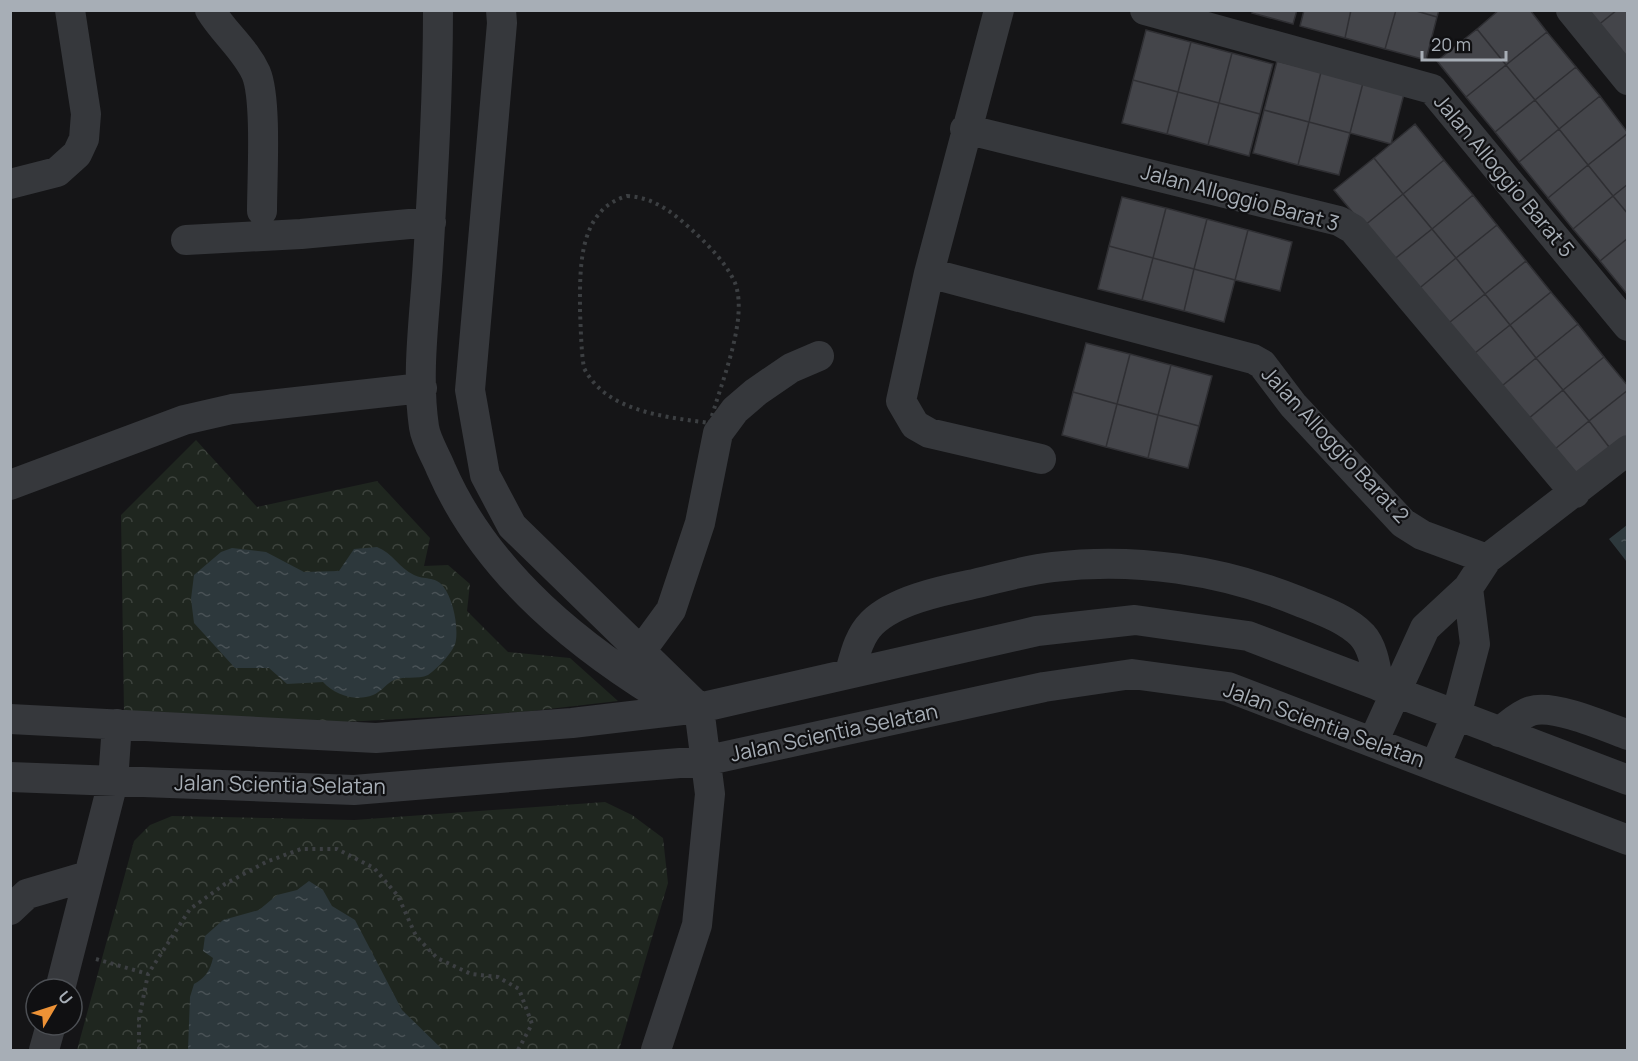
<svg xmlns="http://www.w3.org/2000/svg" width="1638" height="1061" font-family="Manrope,sans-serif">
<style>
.park{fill:url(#park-crowns)}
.water{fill:url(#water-ripples)}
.building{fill:#44454a;stroke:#2f2f33;stroke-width:1.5}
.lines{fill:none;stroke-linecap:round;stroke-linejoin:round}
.path{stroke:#3c3f42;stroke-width:4;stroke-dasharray:3 4.5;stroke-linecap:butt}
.minor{stroke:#36383c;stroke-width:30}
.labels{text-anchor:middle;stroke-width:4.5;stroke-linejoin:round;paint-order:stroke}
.street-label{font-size:21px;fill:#a7aeb6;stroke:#101012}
</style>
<defs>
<pattern id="park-crowns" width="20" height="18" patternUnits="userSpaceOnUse" patternTransform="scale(1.5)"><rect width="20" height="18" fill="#1f261f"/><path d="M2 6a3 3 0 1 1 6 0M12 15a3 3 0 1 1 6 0" fill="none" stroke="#3d433d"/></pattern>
<pattern id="water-ripples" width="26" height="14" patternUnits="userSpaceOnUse" patternTransform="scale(1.5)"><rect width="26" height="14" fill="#2d383c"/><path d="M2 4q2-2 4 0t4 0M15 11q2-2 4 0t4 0" fill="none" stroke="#495256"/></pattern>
</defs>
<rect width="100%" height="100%" fill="#151517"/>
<path class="park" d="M196,440L257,507L377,481L430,538L424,566L448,565L470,584L467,611L508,652L570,658L618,701L523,712L328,723L124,713L121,515Z
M605,802L632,815L663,838L668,883L619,1050H77L134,841L150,825L172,816L354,820Z"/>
<path class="water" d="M1627,525V562L1609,539Z
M377,547C393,553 399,568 414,575C424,580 435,576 443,586C453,599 458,624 456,640C455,651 437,669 428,675C418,680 402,675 392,681C385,685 381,692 373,695C356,702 335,695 323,682L287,684L269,668H235L194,623L191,599L194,575L221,552L232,548L266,552L304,572L339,571L354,549Z
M309,881L323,890L332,906L355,920L402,1010L443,1050H188L190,997L194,984C205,978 210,971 213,958L203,951L205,936L223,920L259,910L277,895L297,890Z"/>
<path class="building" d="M1253,10H1297L1293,24L1252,13Z
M1304,10H1351L1345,38L1300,26Z
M1351,10H1396L1385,49L1345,38Z
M1396,10H1413L1437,17L1426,60L1385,49Z
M1413,10H1439L1437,17Z
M1499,10H1530L1547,32L1506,65L1477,29Z
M1585,10H1617L1597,26Z
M1617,10H1628V62L1597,26Z
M1477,29L1506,65L1466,97L1437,61Z
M1146,30L1191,42L1178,92L1133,80Z
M1547,32L1576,67L1535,100L1506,65Z
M1191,42L1232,53L1219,103L1178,92Z
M1232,53L1273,64L1260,114L1219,103Z
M1277,61L1321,72L1309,122L1264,110Z
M1506,65L1535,100L1495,132L1466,97Z
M1576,67L1600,96L1559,129L1535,100Z
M1321,72L1363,83L1350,133L1309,122Z
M1133,80L1178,92L1167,134L1122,123Z
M1363,83L1404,94L1391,144L1350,133Z
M1178,92L1219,103L1208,145L1167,134Z
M1600,96L1628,133L1588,165L1559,129Z
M1535,100L1559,129L1519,162L1495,132Z
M1219,103L1260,114L1249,156L1208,145Z
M1264,110L1309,122L1298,165L1253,153Z
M1309,122L1350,133L1339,175L1298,165Z
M1415,124L1444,160L1403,194L1374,158Z
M1559,129L1588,165L1548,198L1519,162Z
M1628,133V184L1613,196L1588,165Z
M1374,158L1403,194L1364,226L1334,190Z
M1444,160L1473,195L1432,229L1403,194Z
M1588,165L1613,196L1573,229L1548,198Z
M1628,184V214L1613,196Z
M1403,194L1432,229L1392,261L1364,226Z
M1473,195L1497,225L1456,258L1432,229Z
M1613,196L1628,214V238L1600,261L1573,229Z
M1122,197L1166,208L1153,258L1109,246Z
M1166,208L1207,219L1194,269L1153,258Z
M1207,219L1248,230L1235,280L1194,269Z
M1497,225L1526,261L1485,294L1456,258Z
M1432,229L1456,258L1416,291L1392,261Z
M1248,230L1292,242L1280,291L1235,280Z
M1628,238V293L1627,294L1600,261Z
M1109,246L1153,258L1142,300L1098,289Z
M1153,258L1194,269L1184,311L1142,300Z
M1456,258L1485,294L1445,326L1416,291Z
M1526,261L1551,292L1510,325L1485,294Z
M1194,269L1235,280L1224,322L1184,311Z
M1551,292L1578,324L1536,358L1510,325Z
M1485,294L1510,325L1470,357L1445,326Z
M1578,324L1604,357L1563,390L1536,358Z
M1510,325L1536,358L1497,390L1470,357Z
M1086,343L1130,354L1117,404L1073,392Z
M1130,354L1171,365L1158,415L1117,404Z
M1604,357L1628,386V390L1589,421L1563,390Z
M1536,358L1563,390L1523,423L1497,390Z
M1171,365L1212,376L1199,426L1158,415Z
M1563,390L1589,421L1549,454L1523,423Z
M1628,390V447L1616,456L1589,421Z
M1073,392L1117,404L1106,447L1062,435Z
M1117,404L1158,415L1148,458L1106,447Z
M1158,415L1199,426L1188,468L1148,458Z
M1589,421L1616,456L1577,488L1549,454Z"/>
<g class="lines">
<path class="path" d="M627,196C653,197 672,212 691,229C707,244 726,262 735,283C749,319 720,385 710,423C666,417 606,412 584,368C581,350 581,331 580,312C580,271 577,210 627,196Z
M96,959L148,974
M139,1050V1019L148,974L190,909L225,884L266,862L301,849H337L374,868L398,896L416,936L437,958L471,974L498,977L519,989L532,1024L518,1050"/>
<path class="minor" d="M210,10C224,33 245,49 256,73C267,99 262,180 262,211
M438,10C438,93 433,177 428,260C425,315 416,372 424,427C426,441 436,456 441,469C487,575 583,651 680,708
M501,10L502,23L470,390L485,475L512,526L699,708L710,794L697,925L656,1050
M999,10L929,273L901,401L915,425L929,433L1041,459
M1145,10L1432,89L1628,326
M1571,10L1628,80
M965,129L1339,221L1353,229L1575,493
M10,184L57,172L77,154L84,139L86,114L70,10
M186,240L301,234L431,222
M929,273L1253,359L1262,364L1293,405L1403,523L1422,535L1487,559
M10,485L184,420L232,409L422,388
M641,651L671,610L700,523L718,433L735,410L756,392L791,368L819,356
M850,672C855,654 859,636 872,623C894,601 940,591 969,585C996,579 1025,570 1053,567C1135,557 1222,570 1298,601C1320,610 1345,618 1362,635C1374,648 1376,670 1379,686
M10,719L376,738L572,723L699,708L1037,631L1135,620L1248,636L1628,780
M1499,732C1509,725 1519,715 1531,711C1554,704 1604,726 1628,735
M1373,742L1425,628L1468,588L1487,559L1628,450
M1435,766L1456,716L1475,644L1468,588
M10,777L354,790L704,761L1044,687L1132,674L1228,687L1628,840
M10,910L27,894L88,876
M60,989L113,782L117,724
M44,1050L51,1025"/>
</g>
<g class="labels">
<g class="street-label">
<text transform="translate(1504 176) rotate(50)" y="7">Jalan Alloggio Barat 5</text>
<text transform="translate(1240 198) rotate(15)" y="7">Jalan Alloggio Barat 3</text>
<text transform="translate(1335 445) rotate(47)" y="7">Jalan Alloggio Barat 2</text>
<text transform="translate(1324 725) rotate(20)" y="7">Jalan Scientia Selatan</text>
<text transform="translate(834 733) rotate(-12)" y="7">Jalan Scientia Selatan</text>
<text transform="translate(280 785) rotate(1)" y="7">Jalan Scientia Selatan</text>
</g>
</g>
<rect width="1638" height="1061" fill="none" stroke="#a7aeb6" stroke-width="24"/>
<g transform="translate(54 1007) rotate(51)"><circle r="28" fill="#101012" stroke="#4c4f54" stroke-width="1.5"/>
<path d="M0-4.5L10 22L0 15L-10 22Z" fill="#ed9236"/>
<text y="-9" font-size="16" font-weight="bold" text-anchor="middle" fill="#a7aeb6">U</text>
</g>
<path d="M1422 51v9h84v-9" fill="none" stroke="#a7aeb6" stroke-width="3"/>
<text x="1431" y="51" font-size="18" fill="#a7aeb6" stroke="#101012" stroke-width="4.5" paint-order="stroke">20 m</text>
</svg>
